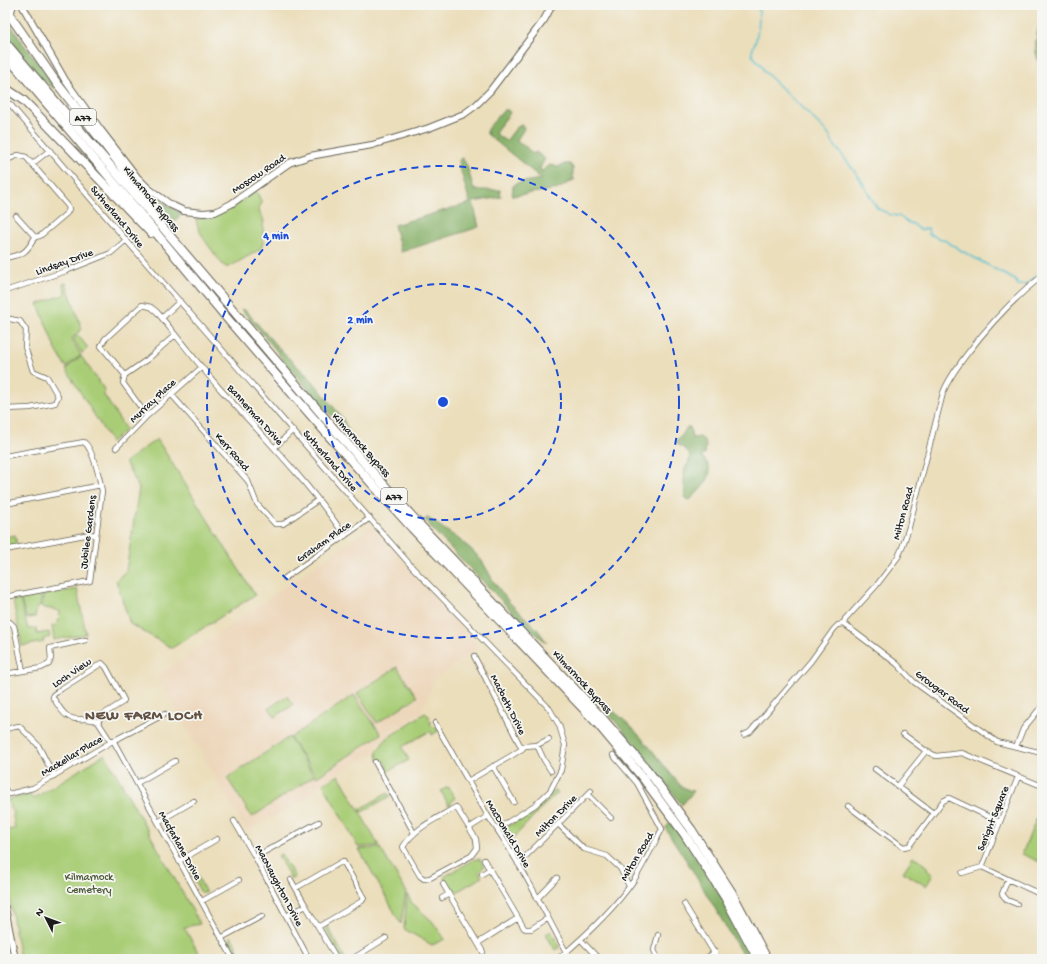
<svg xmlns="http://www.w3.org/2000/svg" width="1047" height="964" font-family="'Gochi Hand',sans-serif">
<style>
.built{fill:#edd7bb}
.green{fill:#a9cd76;stroke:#627449}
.forest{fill:#86b067;stroke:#516642}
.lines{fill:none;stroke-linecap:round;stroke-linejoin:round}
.stream{stroke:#55c0d0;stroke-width:1.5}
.street-casing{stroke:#646054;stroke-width:6}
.secondary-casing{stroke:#646054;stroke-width:8}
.highway-casing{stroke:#646054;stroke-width:10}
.street{stroke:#fff;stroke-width:4.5}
.secondary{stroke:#fff;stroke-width:6}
.highway{stroke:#fff;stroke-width:8}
.ring{fill:none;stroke:#1d4ed8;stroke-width:2;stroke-dasharray:7 5}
.labels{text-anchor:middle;stroke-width:3.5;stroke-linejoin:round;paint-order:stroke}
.shield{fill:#f6f6f2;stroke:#5d5d5c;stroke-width:1}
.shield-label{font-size:10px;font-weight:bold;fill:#1c1c1c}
.street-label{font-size:11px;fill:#1c1c1c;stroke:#f6f6f2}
.park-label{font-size:11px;fill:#4d5a3c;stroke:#f6f6f2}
.district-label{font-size:15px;font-weight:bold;letter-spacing:1px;fill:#625042;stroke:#f6f6f2}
.centre{fill:#1d4ed8;stroke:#f6f6f2;stroke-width:2}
.ring-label{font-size:12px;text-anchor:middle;font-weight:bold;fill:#1d4ed8;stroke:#f6f6f2;stroke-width:3.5;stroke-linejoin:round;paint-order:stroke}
</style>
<rect width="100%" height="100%" fill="#f6f6f2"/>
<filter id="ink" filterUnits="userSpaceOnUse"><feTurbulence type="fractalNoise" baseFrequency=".025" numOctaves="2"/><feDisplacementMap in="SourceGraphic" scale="8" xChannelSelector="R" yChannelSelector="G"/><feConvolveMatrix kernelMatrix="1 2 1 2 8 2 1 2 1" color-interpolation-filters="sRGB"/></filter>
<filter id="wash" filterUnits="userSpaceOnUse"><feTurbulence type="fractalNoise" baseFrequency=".012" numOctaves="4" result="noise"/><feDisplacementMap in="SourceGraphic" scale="16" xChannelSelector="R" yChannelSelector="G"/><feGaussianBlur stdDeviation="0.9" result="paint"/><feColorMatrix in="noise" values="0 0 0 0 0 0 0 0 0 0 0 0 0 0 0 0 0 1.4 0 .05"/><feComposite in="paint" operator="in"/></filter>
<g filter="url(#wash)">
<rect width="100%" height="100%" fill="#ebdebb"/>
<path class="built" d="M372,526L479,647L434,680L422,712L392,733L380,743L373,754L328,779L304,800L246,831L157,677Z
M5,920L11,959H5Z"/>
<path class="green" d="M255,191L257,192L262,203L259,208L260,213L264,221C261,231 267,242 259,250L229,267H226L223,265C215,254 196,232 196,218C219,221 237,204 255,191Z
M66,283L82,329L71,339L81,355L66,367L56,350L38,304L66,294L63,284Z
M78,335L88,348L82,353L73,339Z
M81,356L104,389V395L126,430L111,442L66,369Z
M157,439L255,595L172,648L130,624L116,580L126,571L139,488L125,462Z
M15,535L17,545L5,548V537Z
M77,589L86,634L54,640L52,626H56L57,620H59L60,611L41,607L44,595Z
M42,595L40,607H37L35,617L26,618L21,600Z
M20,600L28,629L36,628L37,634L49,632L50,637L43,639L44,642L22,646L13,601Z
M397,667L417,697L377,723L357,693Z
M354,695L381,734L317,777L290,738Z
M287,696L293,705L275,717L269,708Z
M425,713L430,717L428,719L432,722L430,723L432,727L435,726L438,731L432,735L430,731L402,747L409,760L385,773L384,770L387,766L383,760L381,761L378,760L377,751L386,739Z
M289,737L314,776L252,817L227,778Z
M105,754L200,924L184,927L202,959H20L5,874V830L15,829L13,816L14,814L13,811L10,809L8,799L30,795L33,799Z
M339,775L379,846L358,847L323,784Z
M448,787L455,798L451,801V805L449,806L441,791Z
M555,790L558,793L539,810L510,842L505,832L506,828L545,802Z
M388,793L390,796L362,812L360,809Z
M1038,815L1042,816V863L1022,854Z
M380,848L406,891L401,924L359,849Z
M281,854L295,877L291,879L278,856Z
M913,857L918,859L928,868L927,870L933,875L926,886L903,872Z
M475,859H480L484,867L479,872L482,877L453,894L444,878L445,876Z
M193,870L196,873L206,893H202L200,891L190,872Z
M407,894L412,903L432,921L445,939L432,945L404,929Z
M327,925L345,958L340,956L326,930Z
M551,931L560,947L555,950L546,934Z
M231,936L243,959H238L229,943Z"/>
<path class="forest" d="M5,7C11,37 41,61 55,88H53L36,73L5,35Z
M1042,16V65C1030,53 1038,29 1042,16Z
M504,110H508L510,113L495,132L498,136L506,141L516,128L521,125L524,127C523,134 518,135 517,142L526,147L533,154L536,152L545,159L540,168L542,172L546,167L551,165L558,167L565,164H570L573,168V178L575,179L558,189L512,196L513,186L517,183L542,179L487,134V129Z
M462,157L467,166L474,190H500L501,197L473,202L479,227L401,252L394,225L470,203L460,168L459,160Z
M155,198C161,200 175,210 182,214L172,223L152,200Z
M241,309L246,311L282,352L312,380L343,419L349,432H346L344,430L285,363L275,349Z
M687,427H690L692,438L700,437L705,441L706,446L705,454H703L702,457C720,474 702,487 690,500L685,498C685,489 683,478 685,469C686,466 689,463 689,460C692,452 683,447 677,444L676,440L681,437Z
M428,518L460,540L472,550L482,561L494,582L509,602L538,630L547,643L525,625L433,530L425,519Z
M607,707C636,725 659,761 681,786L689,790L694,791L682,805L642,752L606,711Z
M672,821L724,901L729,918L744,943L752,959H745L688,863L665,828Z"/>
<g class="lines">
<path class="stream" d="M758,5C760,17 759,28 756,40C754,45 752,49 752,55L762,66L764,71L824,129L831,138L832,142L859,177L877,208L891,215L899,216L907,222L913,224L920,230L928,228L929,234L946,241L962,251L1015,280L1018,285H1025L1042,271"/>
</g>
</g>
<g filter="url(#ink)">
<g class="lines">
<g class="street-casing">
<path id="street" d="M5,103L10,104L126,240L413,568L549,708L559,725L565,745L561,770L550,791L535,805L497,829
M5,161L18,155L26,157L68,206L69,209L67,213L40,236L35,237
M32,164L50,150
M16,216L35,237
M5,258C23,254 26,254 35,237
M5,291L66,271L111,253L126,240
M5,318L20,321L26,330L25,347L33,371L47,377L58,396L55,403L30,408L5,409
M162,318L180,301
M125,375L101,346L105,339L142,305L151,307L157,312C178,338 199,365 221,390C264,437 309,483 345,536
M171,394L248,481L257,504L275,524H283L318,500
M147,416L123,383L125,375L148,359L175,335
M116,448L147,416L202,367
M274,448L293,430
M5,456L84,442C93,449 100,479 102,491L90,581L5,597
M5,504L101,485
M5,550L90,534L96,535
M285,578L370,518
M5,623L10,622L14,626L23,671
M844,624L845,620L876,586L898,557L902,548L909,527L943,393C948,379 958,366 967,354C989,325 1014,298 1042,276
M844,624L897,664L914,682L997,742L1042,753
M5,674L41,668L49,664L51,659L50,648L86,640
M98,722L102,715L123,702L124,700L106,667L102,663L61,689L53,695V698C58,704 62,714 69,717C78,722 87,716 98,722L111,742
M435,723L488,816C518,859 542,906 566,952
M5,729L19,726L38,745L54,776
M903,734L926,751L936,756L962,753L1042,786
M744,735L750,732L811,661L834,629L838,625L844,624
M113,740L233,959
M537,745L544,760L551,771
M1016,747L1023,729L1042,706
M522,749L525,746L537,745L549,739
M375,762L414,833
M493,766L514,802
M875,769L933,813
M468,781L511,756L522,749L474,656
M137,783L175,761
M898,786L926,751
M5,789L8,794
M5,795L33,788L111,742L165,714
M588,795L611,818
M848,806L903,847L909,846L943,801L949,798L1000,822
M456,807L476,839L477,848L471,856L430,878L424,879L420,876L403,847C414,828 438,818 456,807Z
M234,821L255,857L309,959
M158,822L194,801
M558,824L584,849L607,856L620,868L629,886
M469,828L488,816
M255,857L319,822
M484,860L524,928L526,929H531L548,918
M179,861L217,839
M518,864L591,791
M982,867L1018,777
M962,873L982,867L1042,895
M482,874L490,869
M1008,879L1002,894L1007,900L1017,904
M443,884L483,952
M296,888L343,861L364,898L362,901L318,927
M442,898L449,894
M537,899L557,878
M202,901L239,880
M684,904L718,959
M306,906L337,959
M286,916L306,906L291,880
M658,935L654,950L658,959
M221,938L262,916
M581,940L599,959
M478,943L518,918
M352,959L386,938
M558,959C583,938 615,908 634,880C644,864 653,846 662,829L637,783L613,755
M705,959L715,952"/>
</g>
<g class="secondary-casing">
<path id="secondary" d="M22,5L65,80L100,129L137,177L149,189L171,205L184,211L203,213L215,212L231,204L289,163L310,156L372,145L429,128L464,114L475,106L490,91L544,20L552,5
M5,908L15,959"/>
</g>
<g class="highway-casing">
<path id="highway" d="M12,5L10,11L11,17L56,82L154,208
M5,42L335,430L418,523L603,719L649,772L691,829L732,893L767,959
M5,54L132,204L231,323L328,435L412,528L597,723L643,778L685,835L725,897L758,959
M5,88L23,100L34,111L151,233"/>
</g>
<use href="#street" class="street"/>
<use href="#secondary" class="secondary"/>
<use href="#highway" class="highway"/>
</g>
</g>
<g class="ring">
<circle cx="443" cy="402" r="118"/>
<circle cx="443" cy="402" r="236"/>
</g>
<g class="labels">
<g class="shield">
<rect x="70" y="109" width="26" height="16" rx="3"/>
<rect x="381" y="488" width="26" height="16" rx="3"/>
</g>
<g class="shield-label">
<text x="83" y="121">A77</text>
<text x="394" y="500">A77</text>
</g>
<g class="street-label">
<text transform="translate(258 173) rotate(-34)" y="4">Moscow Road</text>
<text transform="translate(152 198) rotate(50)" y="4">Kilmarnock Bypass</text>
<text transform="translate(118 216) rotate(50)" y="4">Sutherland Drive</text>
<text transform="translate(64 261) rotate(-20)" y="4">Lindsay Drive</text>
<text transform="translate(152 400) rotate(-43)" y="4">Murray Place</text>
<text transform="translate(256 414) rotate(48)" y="4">Bannerman Drive</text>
<text transform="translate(362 444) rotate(48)" y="4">Kilmarnock Bypass</text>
<text transform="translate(233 451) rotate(49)" y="4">Kerr Road</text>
<text transform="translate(331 460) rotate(49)" y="4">Sutherland Drive</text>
<text transform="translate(902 513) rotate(-75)" y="4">Milton Road</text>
<text transform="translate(87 532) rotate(-83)" y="4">Jubilee Gardens</text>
<text transform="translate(323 541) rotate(-35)" y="4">Graham Place</text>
<text transform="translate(71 672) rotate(-34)" y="4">Loch View</text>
<text transform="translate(583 681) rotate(47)" y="4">Kilmarnock Bypass</text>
<text transform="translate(943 691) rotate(37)" y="4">Grougar Road</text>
<text transform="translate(509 704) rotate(63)" y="4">Macbeth Drive</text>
<text transform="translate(71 755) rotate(-31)" y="4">Mackellar Place</text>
<text transform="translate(555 815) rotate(-45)" y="4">Milton Drive</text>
<text transform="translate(992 818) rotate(-68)" y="4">Seright Square</text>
<text transform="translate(509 833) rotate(59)" y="4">MacDonald Drive</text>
<text transform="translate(181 845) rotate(61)" y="4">Macfarlane Drive</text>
<text transform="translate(636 856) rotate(-59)" y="4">Milton Road</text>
<text transform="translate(280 885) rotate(62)" y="4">MacNaughton Drive</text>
</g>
<g class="park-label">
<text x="89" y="880">Kilmarnock<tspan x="89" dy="13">Cemetery</tspan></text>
</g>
<g class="district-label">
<text x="144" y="719">NEW FARM LOCH</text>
</g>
</g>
<circle cx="443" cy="402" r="6" class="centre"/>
<g class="ring-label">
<text x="276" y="239">4 min</text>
<text x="360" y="323">2 min</text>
</g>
<rect width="1047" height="964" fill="none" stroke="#f6f6f2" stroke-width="20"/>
<g transform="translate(46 918) rotate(312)" stroke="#f6f6f2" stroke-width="3" paint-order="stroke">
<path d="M0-3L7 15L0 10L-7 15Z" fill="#1c1c1c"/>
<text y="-6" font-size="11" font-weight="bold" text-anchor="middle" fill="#1c1c1c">N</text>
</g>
</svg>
